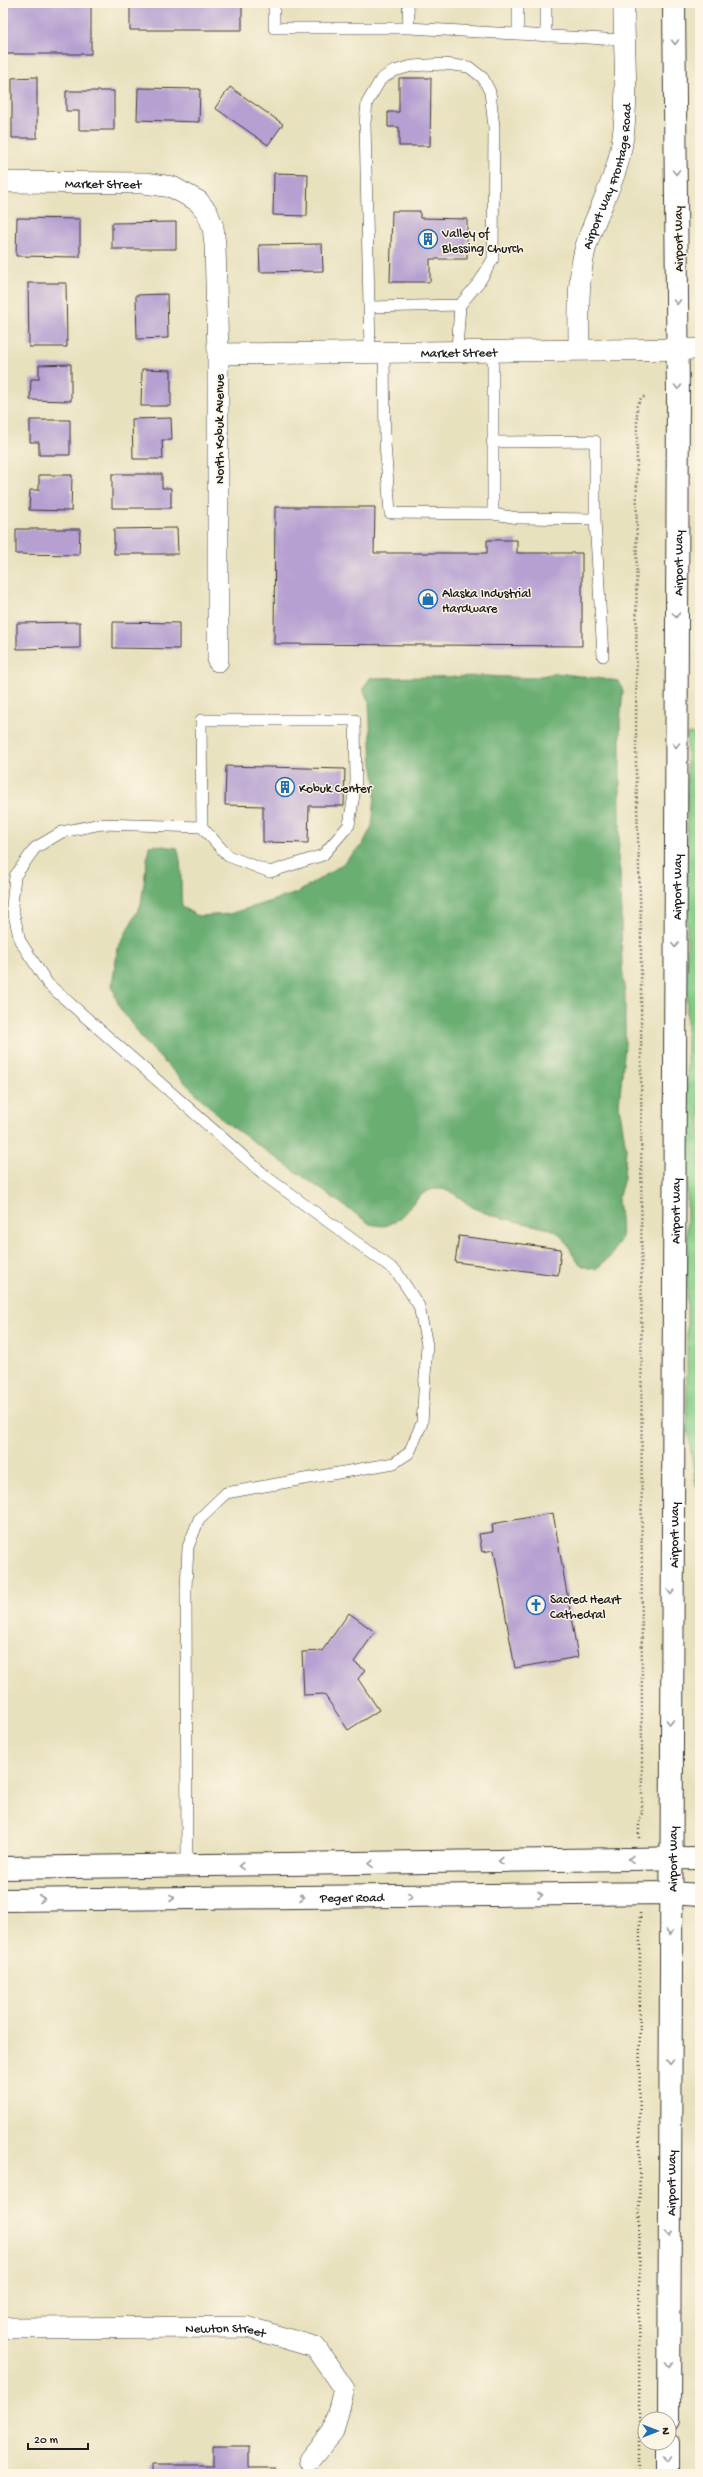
<svg xmlns="http://www.w3.org/2000/svg" width="703" height="2477" font-family="'Gochi Hand',sans-serif">
<style>
.green{fill:#83ca85;stroke:#507350}
.forest{fill:#6aae72;stroke:#436547}
.building{fill:#b6a0d1}
.lines{fill:none;stroke-linecap:round;stroke-linejoin:round}
.lane-casing{stroke:#3b3a34;stroke-width:12}
.street-casing{stroke:#3b3a34;stroke-width:22}
.secondary-casing{stroke:#3b3a34;stroke-width:24}
.primary-casing{stroke:#3b3a34;stroke-width:24}
.path{stroke:#3b3a34;stroke-width:2.5;stroke-dasharray:1 3;stroke-linecap:butt}
.lane{stroke:#fff;stroke-width:11}
.street{stroke:#fff;stroke-width:21}
.secondary{stroke:#fff;stroke-width:22}
.primary{stroke:#fff;stroke-width:22}
.oneway{stroke:#999}
.labels{text-anchor:middle;stroke-width:3;stroke-linejoin:round;paint-order:stroke}
.street-label{font-size:13px;fill:#1c1c1c;stroke:#fcf5e5}
.poi-label{font-size:13px;fill:#1c1c1c;stroke:#fcf5e5;text-anchor:start}
</style>
<rect width="100%" height="100%" fill="#fcf5e5"/>
<filter id="ink" filterUnits="userSpaceOnUse"><feTurbulence type="fractalNoise" baseFrequency=".025" numOctaves="2"/><feDisplacementMap in="SourceGraphic" scale="8" xChannelSelector="R" yChannelSelector="G"/><feConvolveMatrix kernelMatrix="1 2 1 2 8 2 1 2 1" color-interpolation-filters="sRGB"/></filter>
<filter id="wash" filterUnits="userSpaceOnUse"><feTurbulence type="fractalNoise" baseFrequency=".012" numOctaves="4" result="noise"/><feDisplacementMap in="SourceGraphic" scale="16" xChannelSelector="R" yChannelSelector="G"/><feGaussianBlur stdDeviation="0.9" result="paint"/><feColorMatrix in="noise" values="0 0 0 0 0 0 0 0 0 0 0 0 0 0 0 0 0 1.4 0 .05"/><feComposite in="paint" operator="in"/></filter>
<g filter="url(#wash)">
<rect width="100%" height="100%" fill="#e8e1be"/>
<path class="green" d="M687,734H694L700,795V1486H696L687,1425Z"/>
<path class="forest" d="M556,673L619,681L623,691L620,723V827L618,859L620,871L622,966L625,994V1045L619,1105L626,1148L624,1178L618,1199L622,1237L611,1256L596,1269C568,1268 576,1244 555,1231C550,1228 543,1228 537,1226C519,1222 496,1218 478,1210C466,1205 456,1191 442,1189C415,1186 410,1217 388,1225C383,1227 375,1225 370,1224L224,1121L147,1045L119,1007L112,985L118,948L141,904L149,846L154,845L177,848C183,863 180,889 182,907L198,916L229,914L297,893L340,866L363,844L372,826L376,785L372,764L369,702L363,689L370,678L486,676L530,678Z"/>
<g id="blocks">
<path class="building" d="M3,3H91V54H3Z
M130,3H242V30H130Z
M37,77V138H12V78Z
M399,78H431L430,146H399V127H388V112H399Z
M230,87L283,124L268,145L215,108Z
M138,88L200,89L199,122L137,120Z
M66,91H114V130H79V111H66Z
M274,173L308,174L307,216L273,215Z
M392,211H420V218L467,219V259H430V282H390Z
M17,218L80,219V257L16,256Z
M176,222V249H112V223Z
M322,244L323,271L260,272L259,245Z
M28,283H66L67,347H29Z
M167,294L168,338L137,339L136,295Z
M71,364V401L30,400L31,379H39V365Z
M142,369L171,370V406H141Z
M171,418L172,440H162L163,459H133L132,419Z
M30,420H70V455H39V442H30Z
M112,474H162V488H171V508H112Z
M39,475H72L71,511L29,510L30,490H39Z
M275,507H375L374,553H487V540H517V553H582V646L274,644Z
M177,528L178,554H114V529Z
M16,529H80L79,555L16,554Z
M80,622V648L17,649V623Z
M113,622L179,623V649L113,648Z
M226,766L345,769L344,806H309L308,843L263,842V806L225,805Z
M459,1236L561,1249L558,1275L455,1262Z
M553,1513L578,1657L515,1668L494,1550L482,1552L479,1534L493,1532L492,1524Z
M349,1613L375,1632L354,1662L365,1670L358,1679L379,1710L348,1730L324,1694L304,1695L302,1652L322,1651Z
M213,2446H249V2468H276V2474H151V2465H213Z"/>
</g>
</g>
<g filter="url(#ink)">
<use href="#blocks" fill-opacity="0" stroke="#3b3a34" stroke-width="1"/>
<g class="lines">
<g class="lane-casing">
<path id="lane" d="M274,3V28H409
M408,3L409,28L623,40
M518,34V3
M546,36V3
M370,307L460,305
M370,351L365,123L367,103L381,79L394,71L412,66L444,64L469,67L483,78L490,92L494,127L493,259L480,281L460,305L457,350
M384,351L385,443L390,513L493,514V350
M492,442L595,441V519L518,518L493,514
M595,519L603,656
M187,1867L186,1588L188,1547L199,1519L226,1493L394,1463L409,1453L422,1423L427,1345L419,1306L396,1271L268,1178L48,984L20,941L12,906L15,876L35,848L62,832L101,824L202,827L228,856L270,872L323,855L349,825L356,782L355,720H201L202,827"/>
</g>
<g class="street-casing">
<g id="street">
<path id="s1" d="M3,182L145,183L172,187L198,201L207,212L213,227L215,245L218,354V661"/>
<path id="s2" d="M579,349C579,315 577,279 586,246C595,216 612,188 619,158C631,110 623,52 624,3"/>
<path id="s3" d="M218,354L700,349"/>
<path id="s4" d="M3,2328L247,2327L315,2347L344,2389L333,2432L310,2460"/>
</g>
</g>
<g class="secondary-casing">
<g id="secondary">
<path d="M3,1868L700,1858"/>
<path id="s5" d="M3,1900L670,1893L700,1895"/>
</g>
</g>
<g class="primary-casing">
<g id="primary">
<path id="s6" d="M669,2419L678,394L674,3"/>
<path d="M668,2474V2443"/>
</g>
</g>
<path class="path" d="M639,1838V1822L642,1813L641,929L636,774L637,406L641,398L647,396
M639,2474L640,1913"/>
<use href="#lane" class="lane"/>
<use href="#street" class="street"/>
<use href="#secondary" class="secondary"/>
<use href="#primary" class="primary"/>
</g>
<defs><path id="oneway-chevron" d="M-2-3.5L2.5 0L-2 3.5" fill="none" stroke-width="1.6" stroke-linecap="round" stroke-linejoin="round"/></defs>
<g class="oneway">
<use href="#oneway-chevron" transform="translate(675 42) rotate(89)"/>
<use href="#oneway-chevron" transform="translate(676 172) rotate(89)"/>
<use href="#oneway-chevron" transform="translate(677 302) rotate(89)"/>
<use href="#oneway-chevron" transform="translate(678 387) rotate(90)"/>
<use href="#oneway-chevron" transform="translate(676 615) rotate(90)"/>
<use href="#oneway-chevron" transform="translate(676 745) rotate(90)"/>
<use href="#oneway-chevron" transform="translate(675 945) rotate(90)"/>
<use href="#oneway-chevron" transform="translate(671 1592) rotate(90)"/>
<use href="#oneway-chevron" transform="translate(670 1722) rotate(90)"/>
<use href="#oneway-chevron" transform="translate(631 1859) rotate(179)"/>
<use href="#oneway-chevron" transform="translate(501 1861) rotate(179)"/>
<use href="#oneway-chevron" transform="translate(371 1864) rotate(179)"/>
<use href="#oneway-chevron" transform="translate(241 1866) rotate(179)"/>
<use href="#oneway-chevron" transform="translate(540 1895)"/>
<use href="#oneway-chevron" transform="translate(410 1896)"/>
<use href="#oneway-chevron" transform="translate(302 1897)"/>
<use href="#oneway-chevron" transform="translate(172 1898)"/>
<use href="#oneway-chevron" transform="translate(42 1899)"/>
<use href="#oneway-chevron" transform="translate(670 1932) rotate(90)"/>
<use href="#oneway-chevron" transform="translate(670 2062) rotate(90)"/>
<use href="#oneway-chevron" transform="translate(669 2234) rotate(90)"/>
<use href="#oneway-chevron" transform="translate(669 2364) rotate(90)"/>
<use href="#oneway-chevron" transform="translate(668 2458) rotate(90)"/>
</g>
</g>
<defs>
<g id="building-ring" transform="scale(1)"><circle r="9.5" fill="#fcf5e5" stroke="#1f6fb2" stroke-width="1.5"/><path d="M-4-6H4V6H1V3H-1V6H-4ZM-2.5-4.3h1.7v1.8h-1.7ZM.8-4.3h1.7v1.8H.8ZM-2.5-1h1.7V.8h-1.7ZM.8-1h1.7V.8H.8Z" fill="#1f6fb2"/></g>
<g id="shop-ring" transform="scale(1)"><circle r="9.5" fill="#fcf5e5" stroke="#1f6fb2" stroke-width="1.5"/><path d="M-5-2.5h2.3a2.7 3.5 0 0 1 5.4 0H5L5.5 6h-11ZM-1.5-2.5h3a1.5 2.3 0 0 0-3 0Z" fill="#1f6fb2"/></g>
<g id="church-ring" transform="scale(1)"><circle r="9.5" fill="#fcf5e5" stroke="#1f6fb2" stroke-width="1.5"/><path d="M-1.2-6h2.4v3.5h3.3v2.4h-3.3V6h-2.4V-.1h-3.3v-2.4h3.3Z" fill="#1f6fb2"/></g>
</defs>
<g fill-rule="evenodd">
<use href="#building-ring" x="428" y="239"/>
<use href="#shop-ring" x="428" y="599"/>
<use href="#building-ring" x="285" y="787"/>
<use href="#church-ring" x="536" y="1605"/>
</g>
<g class="labels">
<g class="street-label">
<text dy="5" stroke="none"><textPath href="#s2" startOffset="177">Airport Way Frontage Road</textPath></text>
<text dy="5" stroke="none"><textPath href="#s1" startOffset="100">Market Street</textPath></text>
<text transform="translate(677 239) rotate(-91)" y="5">Airport Way</text>
<text dy="5" stroke="none"><textPath href="#s3" startOffset="241">Market Street</textPath></text>
<text transform="translate(218 429) rotate(-90)" y="5">North Kobuk Avenue</text>
<text dy="5" stroke="none"><textPath href="#s6" startOffset="1856">Airport Way</textPath></text>
<text dy="5" stroke="none"><textPath href="#s6" startOffset="1532">Airport Way</textPath></text>
<text dy="5" stroke="none"><textPath href="#s6" startOffset="1208">Airport Way</textPath></text>
<text dy="5" stroke="none"><textPath href="#s6" startOffset="884">Airport Way</textPath></text>
<text dy="5" stroke="none"><textPath href="#s6" startOffset="560">Airport Way</textPath></text>
<text dy="5" stroke="none"><textPath href="#s5" startOffset="349">Peger Road</textPath></text>
<text dy="5" stroke="none"><textPath href="#s6" startOffset="236">Airport Way</textPath></text>
<text dy="5" stroke="none"><textPath href="#s4" startOffset="223">Newton Street</textPath></text>
</g>
<g class="poi-label">
<text x="442" y="237">Valley of<tspan x="442" dy="15">Blessing Church</tspan></text>
<text x="442" y="597">Alaska Industrial<tspan x="442" dy="15">Hardware</tspan></text>
<text x="299" y="792">Kobuk Center</text>
<text x="550" y="1603">Sacred Heart<tspan x="550" dy="15">Cathedral</tspan></text>
</g>
</g>
<rect width="703" height="2477" fill="none" stroke="#fcf5e5" stroke-width="16"/>
<g transform="translate(657 2431) rotate(90)"><circle r="19" fill="#fcf5e5" stroke="#a29e95"/>
<path d="M0-3L7 15L0 10L-7 15Z" fill="#1f6fb2"/>
<text y="-6" font-size="11" font-weight="bold" text-anchor="middle" fill="#1c1c1c">N</text>
</g>
<path d="M28 2443v6h60v-6" fill="none" stroke="#1c1c1c" stroke-width="2"/>
<text x="34" y="2443" font-size="12" fill="#1c1c1c" stroke="#fcf5e5" stroke-width="3" paint-order="stroke">20 m</text>
</svg>
